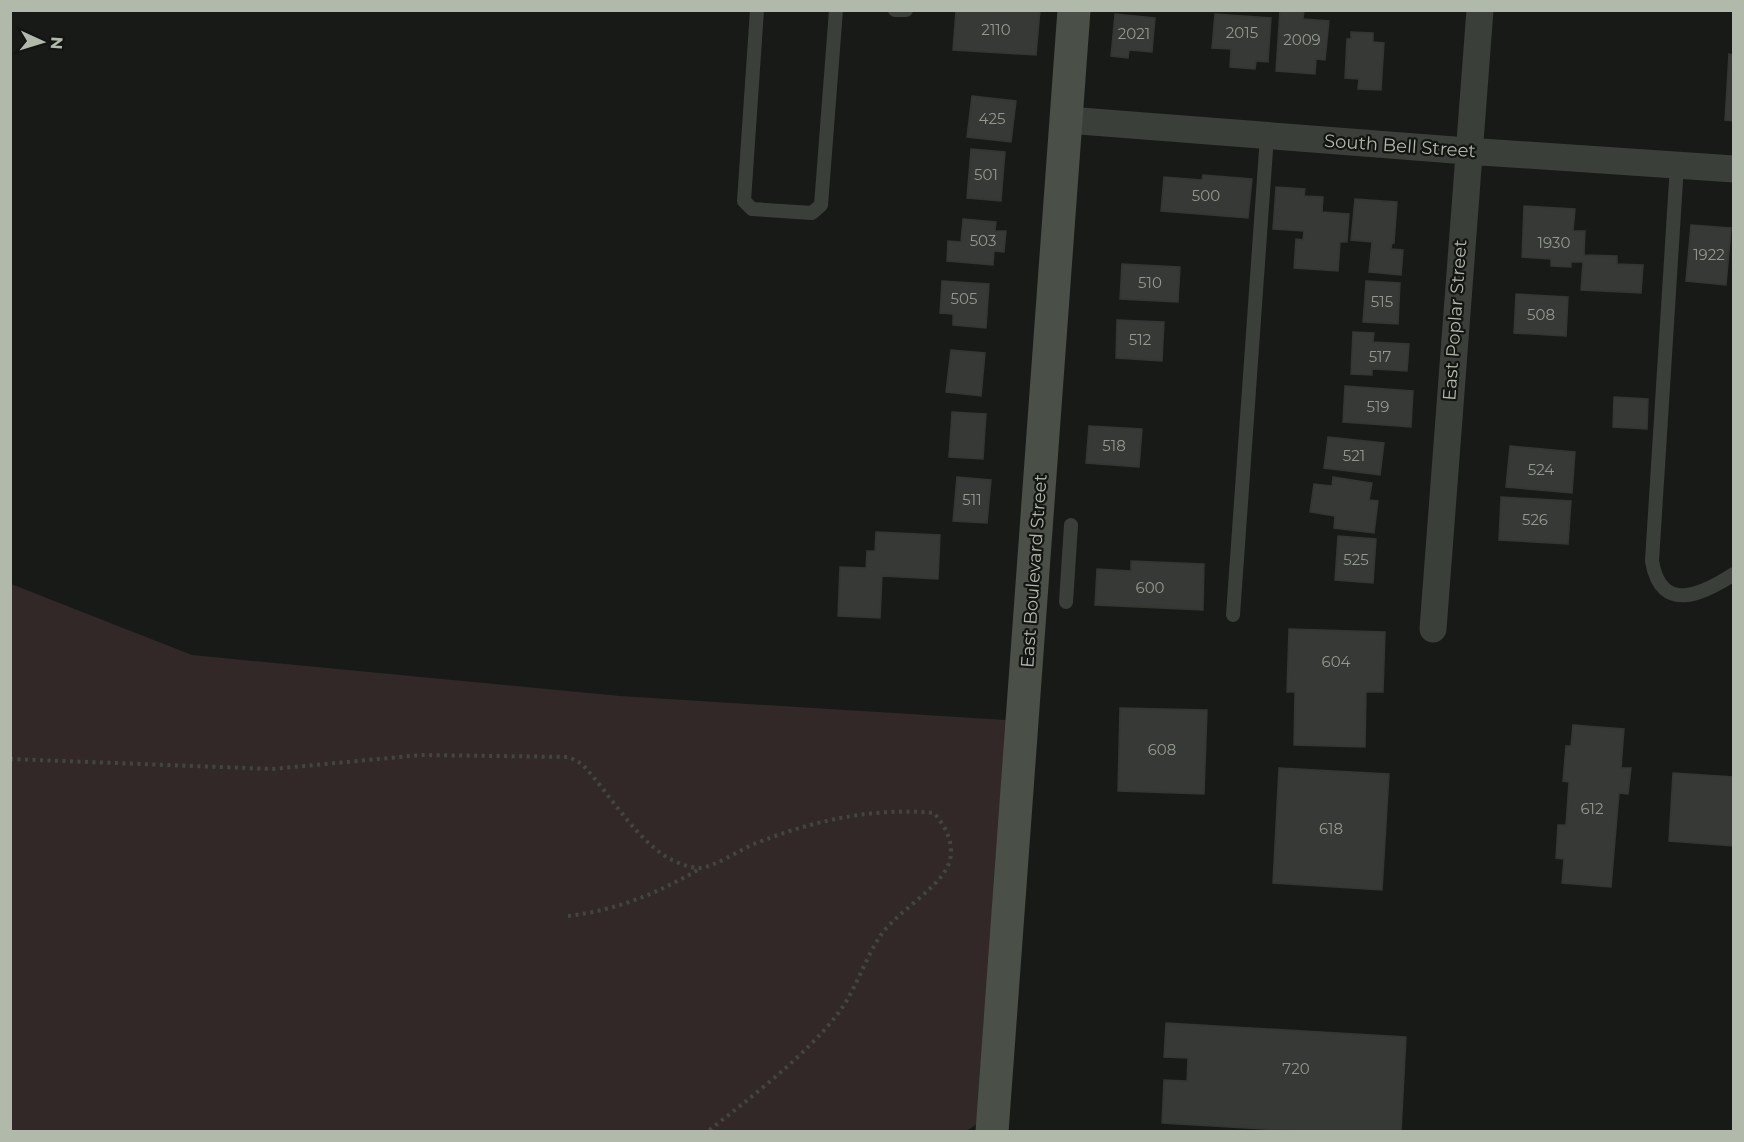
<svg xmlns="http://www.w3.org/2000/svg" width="1744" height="1142" font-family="Montserrat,sans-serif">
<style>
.green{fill:#322828}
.building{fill:#363935;stroke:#333632;stroke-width:1.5}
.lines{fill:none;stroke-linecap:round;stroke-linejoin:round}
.path{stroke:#42463f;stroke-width:4;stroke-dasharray:3 4.5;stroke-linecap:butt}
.service{stroke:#3b3f39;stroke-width:14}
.minor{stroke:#3b3f39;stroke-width:27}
.secondary{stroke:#4a4f47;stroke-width:33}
.labels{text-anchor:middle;stroke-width:4.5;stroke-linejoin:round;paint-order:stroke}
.number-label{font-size:15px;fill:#92998e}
.street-label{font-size:18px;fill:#b1b9ab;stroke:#131513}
</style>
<rect width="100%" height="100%" fill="#181a18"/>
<path class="green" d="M11,584L192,655L620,696L1023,721L994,1114L966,1131H11Z"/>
<path class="building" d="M956,10H1040L1036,55L953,50Z
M1280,10H1304L1303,19L1329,21L1325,60L1316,59L1315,74L1276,71Z
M1115,14L1155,18L1152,52L1129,50L1128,58L1111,56Z
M1215,14L1271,18L1268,62L1256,61L1255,69L1230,67L1231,49L1212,48Z
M1351,32L1373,33V42L1384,43L1381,90L1358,89L1359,79L1345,78L1347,39H1351Z
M1729,54L1734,55V121L1725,120Z
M972,96L1016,101L1011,142L967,137Z
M971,149L1005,152L1001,201L967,198Z
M1203,175L1252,179L1248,218L1161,211L1164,177L1202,180Z
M1276,187L1305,189L1304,196L1323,197L1322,212L1349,214L1347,242H1340L1338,271L1294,268L1296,239L1303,240L1304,231L1273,229Z
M1355,199L1397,202L1394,243L1392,242L1391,249L1403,250L1401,275L1369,272L1372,242L1351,240Z
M1524,206L1575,209L1573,231H1585L1584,255L1617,256V264L1643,265L1641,293L1581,290L1583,262H1571V267L1551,266V259L1522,257Z
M963,219L996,222L995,231H1006L1004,252L994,251L993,265L947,261L948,241L961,242Z
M1691,225L1731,228L1726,285L1686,281Z
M1122,264L1180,267L1178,302L1120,299Z
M942,281L989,284L986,328L953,325V314L940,313Z
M1366,281L1400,283L1398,324L1363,322Z
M1516,294L1568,297L1566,336L1514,333Z
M1117,320L1164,322L1162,361L1116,358Z
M1353,332L1374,333L1373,342L1409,344L1407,371L1372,369V375L1351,374Z
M951,350L985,353L981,396L946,392Z
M1345,386L1413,391L1411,427L1343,422Z
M1614,397L1648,399L1647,429L1613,427Z
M952,412L986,414L983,459L949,457Z
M1089,426L1142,429L1139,467L1086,463Z
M1328,437L1384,443L1380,475L1324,468Z
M1510,446L1575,452L1572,493L1506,487Z
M957,477L991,480L987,523L953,521Z
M1333,477L1372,483L1369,500L1378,501L1374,533L1334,528L1335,516L1310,512L1314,484L1332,486Z
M1501,497L1571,501L1568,544L1499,540Z
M876,532L940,535L938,579L882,576L880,618L838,616L840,567L866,568L867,551H875Z
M1338,536L1376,539L1373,583L1335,580Z
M1131,561L1204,564L1203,610L1095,605L1097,569L1131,571Z
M1289,629L1385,632L1383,692H1366L1365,747L1294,745L1295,692H1287Z
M1120,708L1207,710L1204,794L1118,791Z
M1573,725L1624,729L1621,768H1631L1628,794L1619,793L1611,887L1562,883L1564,859L1556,858L1558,825H1566L1569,782L1563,781L1566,746H1571Z
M1279,768L1389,774L1382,890L1273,883Z
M1673,773L1734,777V846L1669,841Z
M1166,1023L1406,1037L1401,1132H1313L1162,1123L1164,1080L1187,1081L1188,1058L1164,1057Z"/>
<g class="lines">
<path class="path" d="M10,759L272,769L421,755L569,757L582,764C610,794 631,833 665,856C675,862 688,868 700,868C714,867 740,850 754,844C811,821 873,807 934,813C948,829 958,851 945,871C932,892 900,911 883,932C865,957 857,988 839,1012C807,1055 750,1098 707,1132
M568,916C618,910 658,893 701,868"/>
<path class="service" d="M757,10L744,201L752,209L812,213L821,205L836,10
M895,10H906
M1677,165L1652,561C1661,615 1703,594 1734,574
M1066,602L1071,525
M1233,615L1267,136"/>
<path class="minor" d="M1067,120L1467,151L1734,169
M1433,629L1480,10"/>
<path class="secondary" d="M992,1132L1074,10"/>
</g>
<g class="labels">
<g class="number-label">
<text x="996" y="35">2110</text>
<text x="1242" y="38">2015</text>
<text x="1134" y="39">2021</text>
<text x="1302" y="45">2009</text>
<text x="992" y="124">425</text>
<text x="986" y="180">501</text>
<text x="1206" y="201">500</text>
<text x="983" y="246">503</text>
<text x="1554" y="248">1930</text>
<text x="1709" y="260">1922</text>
<text x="1150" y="288">510</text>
<text x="964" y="304">505</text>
<text x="1382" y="307">515</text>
<text x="1541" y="320">508</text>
<text x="1140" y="345">512</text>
<text x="1380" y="362">517</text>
<text x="1378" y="412">519</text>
<text x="1114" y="451">518</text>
<text x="1354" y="461">521</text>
<text x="1541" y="475">524</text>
<text x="972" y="505">511</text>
<text x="1535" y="525">526</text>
<text x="1356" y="565">525</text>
<text x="1150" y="593">600</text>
<text x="1336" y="667">604</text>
<text x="1162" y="755">608</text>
<text x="1592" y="814">612</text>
<text x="1331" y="834">618</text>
<text x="1296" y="1074">720</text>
</g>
<g class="street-label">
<text transform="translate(1400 146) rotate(4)" y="6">South Bell Street</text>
<text transform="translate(1455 320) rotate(-86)" y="6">East Poplar Street</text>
<text transform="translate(1034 571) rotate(-86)" y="6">East Boulevard Street</text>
</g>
</g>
<rect width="1744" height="1142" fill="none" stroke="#b1b9ab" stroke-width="24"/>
<g transform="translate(42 42) rotate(94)" stroke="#131513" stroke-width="4.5" paint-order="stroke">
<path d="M0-4.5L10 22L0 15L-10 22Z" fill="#b1b9ab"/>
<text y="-9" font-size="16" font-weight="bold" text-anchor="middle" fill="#b1b9ab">N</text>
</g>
</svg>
